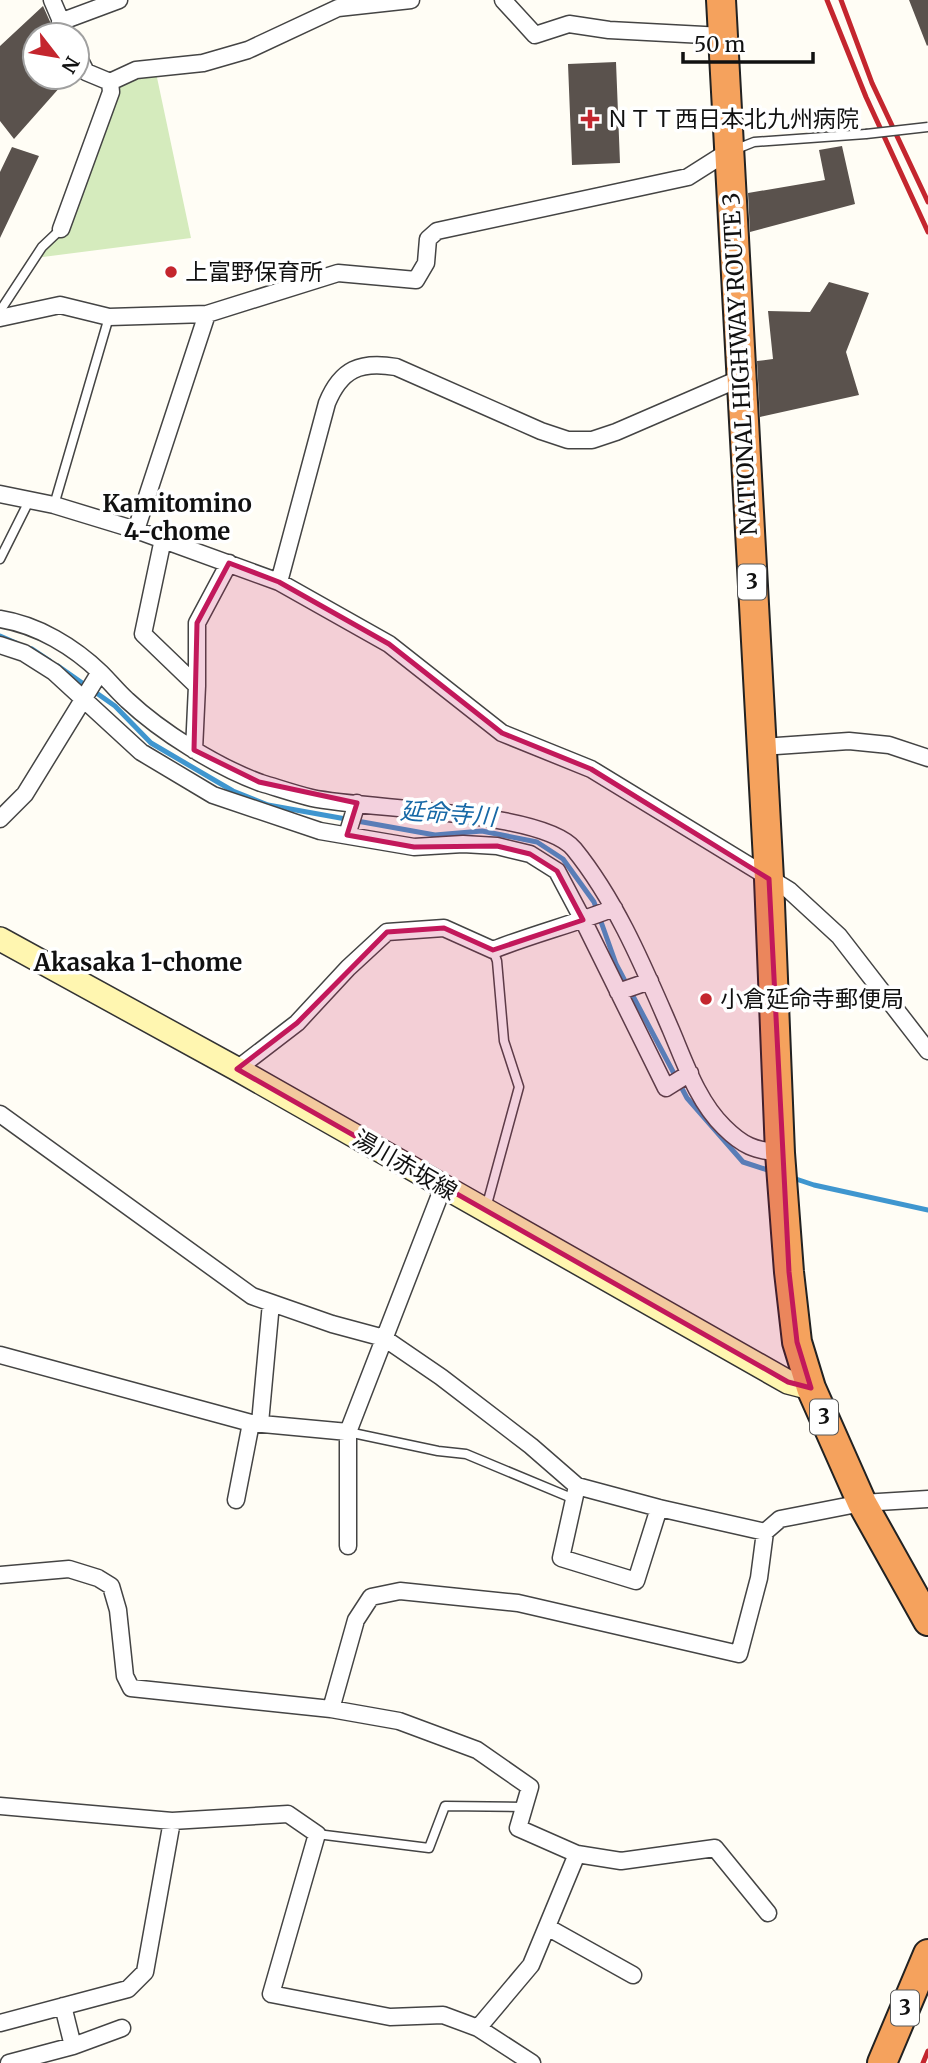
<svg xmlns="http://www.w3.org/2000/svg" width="928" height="2063" font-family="Merriweather,'Noto Sans JP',serif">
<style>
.green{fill:#d5ebbd}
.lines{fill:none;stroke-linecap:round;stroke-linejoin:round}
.stream{stroke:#3f96cf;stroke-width:5}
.building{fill:#5a524d}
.lane-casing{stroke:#444;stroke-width:11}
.street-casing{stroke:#444;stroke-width:19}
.secondary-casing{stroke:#333;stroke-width:26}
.highway-casing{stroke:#222;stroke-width:32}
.lane{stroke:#fff;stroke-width:8}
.street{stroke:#fff;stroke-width:16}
.secondary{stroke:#fff6b0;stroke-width:23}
.highway{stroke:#f5a25d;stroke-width:28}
.rail{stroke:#c4262e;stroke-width:5}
.lane-bridge-casing{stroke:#444;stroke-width:11;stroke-linecap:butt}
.lane-bridge{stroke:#fff;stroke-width:8}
.marked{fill:#c2185b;fill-opacity:0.2;stroke:#c2185b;stroke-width:5;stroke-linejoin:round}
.poi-dot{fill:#c4262e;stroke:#fff;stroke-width:2.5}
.labels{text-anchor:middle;stroke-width:7;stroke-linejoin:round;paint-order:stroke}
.shield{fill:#fff;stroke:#585858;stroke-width:2}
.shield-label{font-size:21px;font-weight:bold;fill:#111}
.poi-label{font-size:23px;fill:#111;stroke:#fff;text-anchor:start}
.street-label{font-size:23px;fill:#111;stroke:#fff}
.neighbourhood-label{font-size:24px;font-weight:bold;fill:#111;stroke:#fff}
.water-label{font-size:24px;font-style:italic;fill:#1768a6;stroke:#fff}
</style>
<rect width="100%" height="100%" fill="#fffdf5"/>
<path class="green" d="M155,68L191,238L35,258L61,229L110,82Z"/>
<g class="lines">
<path class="stream" d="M0,636L16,643
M32,649L50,661
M58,666L115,706L151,743L233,791L268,805L435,835L482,831L537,842L563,859L594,902L616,964L687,1098L743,1162L774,1172
M790,1177L814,1185L928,1210"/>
</g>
<path class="building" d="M909,0H928V45L927,46Z
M43,6L56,35H35V77H69L14,139L0,121V46Z
M616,62L620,163L572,165L568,64Z
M842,146L855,204L750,232L748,193L825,180L819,150Z
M12,147L39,156L0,238V172Z
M829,282L869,293L846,352L859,395L760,417L757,361L773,359L768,311L810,312Z"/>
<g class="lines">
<g class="lane-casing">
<path id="lane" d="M734,150L754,142L866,134
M0,311L42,247L61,229
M54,505L109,317
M0,559L30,499
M486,1208L519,1087L504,1041L497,961L493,950
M348,1432L438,1451L466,1454L574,1499
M317,1834L429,1848L445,1806L524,1807"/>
</g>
<g class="street-casing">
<path id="street" d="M52,0L67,35
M503,0L535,35L569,24L609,30L723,36
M60,22L119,0
M77,54L86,72L110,82L136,70L203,63L248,50L338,8L411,0
M61,229L111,92L110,82
M0,318L60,305L109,317L207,314L338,273L416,280L426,263L428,239L437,231L688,177L729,151
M0,494L54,505L136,530L279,582L389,644L502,733L591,769L789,890L839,936L928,1051
M136,530L207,314
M163,539L143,634L197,686L194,750
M279,582L327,403C341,369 360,361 396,367L541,431L568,440H592L616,432L741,378
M0,619C38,625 74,647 101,673C110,682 118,692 127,700C161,732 217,767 261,783C278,788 295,794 312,798C367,810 542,810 574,849C617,902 644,968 671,1030C685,1063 698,1102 724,1127C743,1146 754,1150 780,1153
M0,645L24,653L54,672L141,752L213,795L320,831L414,847L463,844L497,846L530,854L557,871L583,920L666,1088L690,1073
M197,686V623L229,563
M761,747L849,741L889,745L928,758
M0,819L25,794L100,672
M347,835L357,803
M618,992L650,981
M237,1069L297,1023L348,968L387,932L444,928L493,950C533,934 574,924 614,908
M0,1114L252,1296L332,1324L384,1338L441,1377L531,1446L577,1486L659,1508L765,1532
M0,1355L251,1423L348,1432
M260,1423L271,1303
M577,1486L561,1558L636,1581L659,1508
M236,1500L251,1423
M348,1546V1432L443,1187
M0,1575L69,1569L98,1578L111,1586L118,1610L125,1676L131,1688L331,1709L399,1721L477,1750L530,1787L518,1828L577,1854L531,1965L478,2028
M331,1709L356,1620L371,1597L400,1591L518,1603L739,1654L759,1578L765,1532L780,1519L862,1503L928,1499
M0,1806L172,1821L288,1814L317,1834L271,1994L390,2017L443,2015L478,2028L532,2063
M577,1854L621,1861L715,1848L768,1913
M547,1927L633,1975
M0,2023L128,1989L145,1972L172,1821
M73,2046L122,2028
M9,2063L73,2046L63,2006"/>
</g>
<g class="secondary-casing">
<path id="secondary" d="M0,939L237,1069L788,1382L811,1388"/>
</g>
<g class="highway-casing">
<path id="highway" d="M721,0L769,879L780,1153L789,1272L797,1342L811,1388L862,1503L928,1621
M882,2063L928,1954"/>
</g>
<use href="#lane" class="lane"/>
<use href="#street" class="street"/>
<use href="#secondary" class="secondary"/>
<use href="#highway" class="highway"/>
<path class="rail" d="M827,0L866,97L928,232
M841,0L872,83L928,202
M923,2063L928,2051"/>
<g class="lane-bridge-casing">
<path id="lane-bridge" d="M866,134L928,127"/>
</g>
<use href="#lane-bridge" class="lane-bridge"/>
</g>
<path class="marked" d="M229,563L279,582L389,644L502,733L591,769L769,879L789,1272L797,1342L811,1388L788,1382L237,1069L297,1023L387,932L444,928L493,950L583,920L557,871L530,854L497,846L414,847L347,835L357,803L259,782L194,750L197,623Z"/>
<g class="poi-dot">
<path d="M586.5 108.5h7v7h7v7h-7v7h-7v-7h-7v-7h7z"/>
<circle cx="171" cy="272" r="7"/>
<circle cx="706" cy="999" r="7"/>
</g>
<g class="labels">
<g class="shield">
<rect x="738" y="564.5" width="28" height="35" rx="5"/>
<rect x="810" y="1399.5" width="28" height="35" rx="5"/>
<rect x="891" y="1990.5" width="28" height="35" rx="5"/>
</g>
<g class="shield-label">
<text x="752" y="589">3</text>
<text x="824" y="1424">3</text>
<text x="905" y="2015">3</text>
</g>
<g class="poi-label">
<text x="606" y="127">ＮＴＴ西日本北九州病院</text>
<text x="185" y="280">上富野保育所</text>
<text x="720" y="1007">小倉延命寺郵便局</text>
</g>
<g class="street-label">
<text transform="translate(740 364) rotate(-93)" y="8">NATIONAL HIGHWAY ROUTE 3</text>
<text transform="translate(405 1165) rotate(30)" y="8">湯川赤坂線</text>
</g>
<g class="neighbourhood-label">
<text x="177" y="512">Kamitomino<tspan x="177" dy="28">4-chome</tspan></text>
<text x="138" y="971">Akasaka 1-chome</text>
</g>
<g class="water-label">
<text transform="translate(448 814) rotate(4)" y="8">延命寺川</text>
</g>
</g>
<g transform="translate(56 56) rotate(121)"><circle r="33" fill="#ffffff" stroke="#a0a0a0" stroke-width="2"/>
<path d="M0-5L12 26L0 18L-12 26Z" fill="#c4262e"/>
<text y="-10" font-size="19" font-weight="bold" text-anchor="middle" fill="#111111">N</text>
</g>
<path d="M683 52v10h130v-10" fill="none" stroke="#111111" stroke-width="3.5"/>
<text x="694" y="52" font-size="21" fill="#111111" stroke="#ffffff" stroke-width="5" paint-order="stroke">50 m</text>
</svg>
